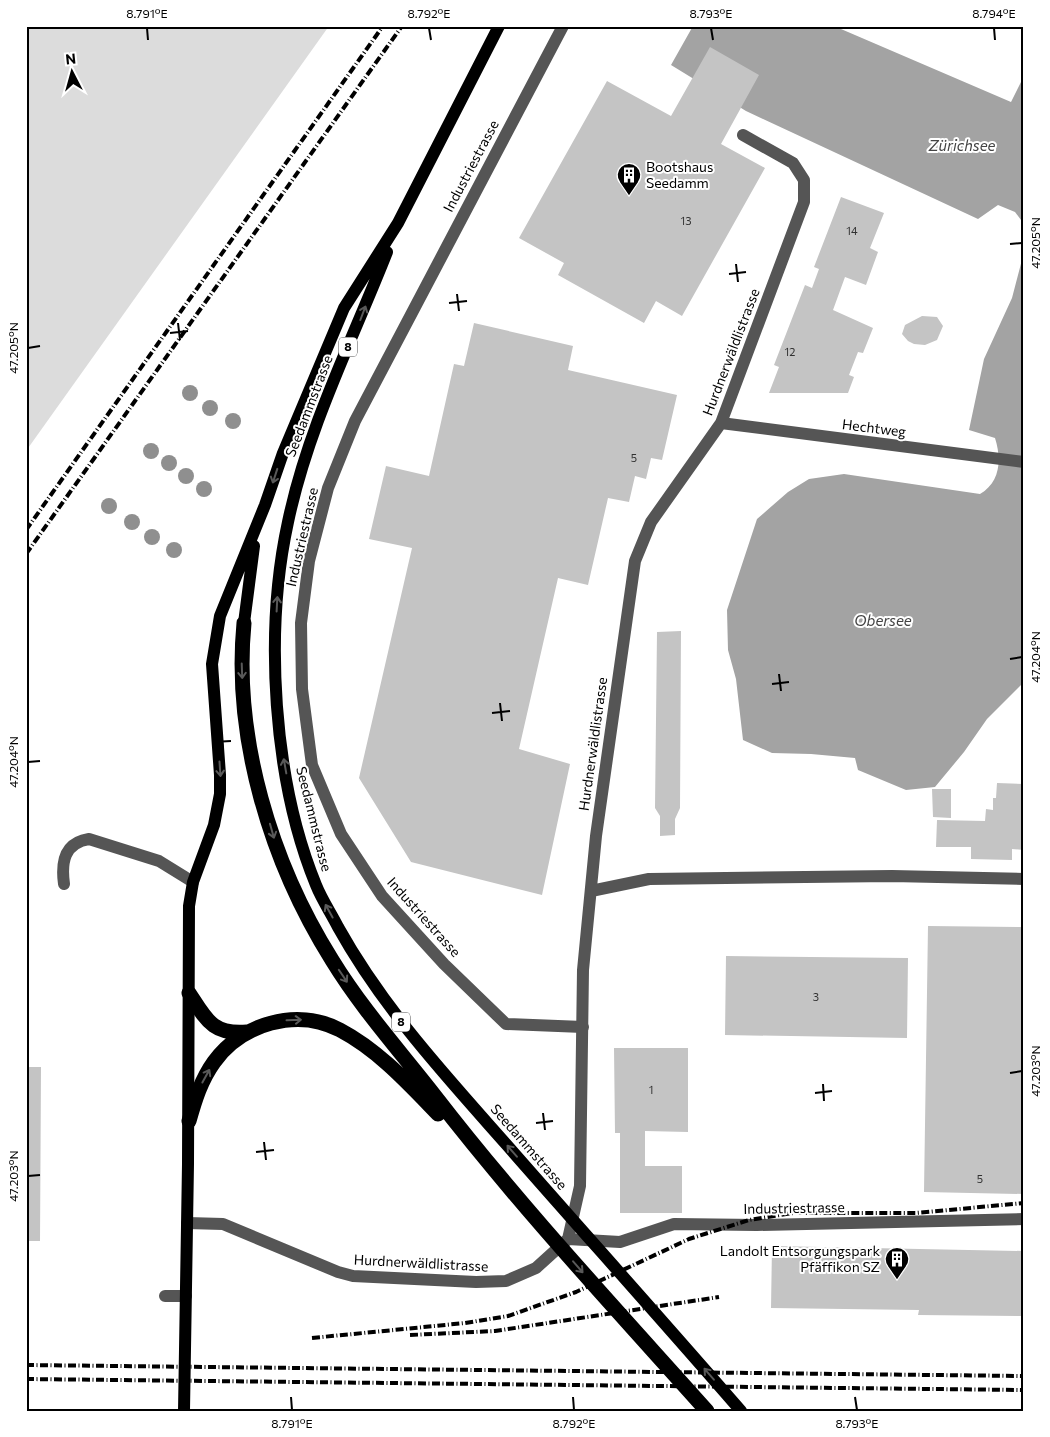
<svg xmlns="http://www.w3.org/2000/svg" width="1050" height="1437" font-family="Commissioner,sans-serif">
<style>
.green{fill:#dcdcdc}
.water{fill:#a3a3a3}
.building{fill:#c4c4c4}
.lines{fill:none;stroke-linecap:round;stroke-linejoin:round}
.minor{stroke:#555;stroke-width:12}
.major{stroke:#000;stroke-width:12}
.highway{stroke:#000;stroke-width:15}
.rail{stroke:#000;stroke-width:4;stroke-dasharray:8 2.5 1 2.5;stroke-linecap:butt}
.tree{fill:#8f8f8f}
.oneway{stroke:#595959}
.ticks{fill:none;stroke:#000;stroke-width:2}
.labels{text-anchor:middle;stroke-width:4;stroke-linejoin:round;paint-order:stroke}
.number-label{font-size:11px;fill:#313131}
.shield{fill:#fff;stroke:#4c4c4c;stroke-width:1}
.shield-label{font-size:12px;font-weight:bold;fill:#000}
.street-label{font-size:14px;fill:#000;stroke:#fff}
.poi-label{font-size:14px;fill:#000;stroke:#fff;text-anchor:start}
.water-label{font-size:15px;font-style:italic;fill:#444;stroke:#fff}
.neatline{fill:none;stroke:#000;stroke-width:2}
.ticks-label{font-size:12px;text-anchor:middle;fill:#000}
</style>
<rect width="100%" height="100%" fill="#fff"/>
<path class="green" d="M26,26H329L26,451Z"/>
<path class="water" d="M693,26H834L1011,102L1024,76V224L1015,212L998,205L978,219L746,111L671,65Z
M1024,252V682L987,719L964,752L935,787L906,790L858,770L855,758L811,754L772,753L743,740L736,679L728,650L727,610L757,519L788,492L809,479L844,474L980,494C1000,482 1002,460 995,438L969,430L984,359L1012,298Z"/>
<path class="building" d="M710,47L759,75L721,144L765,168L682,316L656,301L644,323L558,275L564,263L519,238L607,81L671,116Z
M841,197L884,213L870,248L878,252L866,285L845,277L833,310L873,328L863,353L858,352L849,375L854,377L848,393H769L779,367L774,365L805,285L812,288L819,269L814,267Z
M922,316L937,317L943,326L937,340L925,345L914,344L908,341L902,334L905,325Z
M474,323L573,346L568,370L677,395L662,460L651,458L646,479L635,476L629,502L608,498L588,585L558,578L519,749L570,764L542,895L411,862L359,778L412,548L369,539L386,466L429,476L454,364L464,366Z
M681,631L680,808L675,819V835L660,836V816L655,808L657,632Z
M997,783L1024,784V850L1012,849V860L971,859V847H936L937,820L985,821L986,809L993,810V798H996Z
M932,789H951V818L933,817Z
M928,926L1024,927V1194L924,1192Z
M726,956L908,958L907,1038L725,1035Z
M614,1048H688V1132L645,1131V1166H682V1213H620V1133H615Z
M26,1067H41L40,1241H26Z
M772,1246L1024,1251V1316L918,1315L919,1310L771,1308Z"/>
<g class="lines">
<path class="minor" d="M563,26L355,421L328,488L309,561L301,623L302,689L312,765L341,834L382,896L444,964L506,1024L583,1027
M721,423L1024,462
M64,884C61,862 64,843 89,839L159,861L193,882
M591,891L649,879L892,876L1024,879
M187,1223L223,1224L338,1272L353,1276L476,1282L506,1281L536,1268L568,1239L580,1186L583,970L596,836L635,561L651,522L721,423L804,202V180L793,163L743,135
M568,1239L620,1242L674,1224L757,1225L1024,1219
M165,1296H186"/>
<path class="major" d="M387,252C352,341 308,427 288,522C264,632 273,780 316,885C322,900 331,913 338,927C383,1008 445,1075 506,1144C584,1233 663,1321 741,1411
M244,623L254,546
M184,1411L188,1164L189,906L193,882L214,825L220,794V775L212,664L220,616L265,505L283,453L344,308L398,223L499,26"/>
<path class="highway" d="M244,623C233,738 271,863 332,960C362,1009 400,1051 435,1096C520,1206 615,1308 707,1411
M189,993C206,1019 212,1035 247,1032
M189,1121C195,1100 201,1080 214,1062C241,1024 297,1007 340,1030C378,1050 408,1083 438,1114"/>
<path class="rail" d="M26,530L383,26
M26,554L402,26
M410,1335L495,1331L719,1297
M312,1338L465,1323L508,1316L576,1292L689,1239L749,1220L793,1213H916L1024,1203
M26,1365L1024,1376
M26,1379L1024,1390"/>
</g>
<g class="tree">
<circle cx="190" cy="393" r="8"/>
<circle cx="210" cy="408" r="8"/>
<circle cx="233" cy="421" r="8"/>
<circle cx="151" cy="451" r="8"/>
<circle cx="169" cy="463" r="8"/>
<circle cx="186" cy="476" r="8"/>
<circle cx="204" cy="489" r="8"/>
<circle cx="109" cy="506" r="8"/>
<circle cx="132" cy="522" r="8"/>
<circle cx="152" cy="537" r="8"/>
<circle cx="174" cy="550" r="8"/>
</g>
<defs><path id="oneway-shaft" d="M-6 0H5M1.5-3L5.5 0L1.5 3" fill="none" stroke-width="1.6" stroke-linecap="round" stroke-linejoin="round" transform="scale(1.25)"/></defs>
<g class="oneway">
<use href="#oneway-shaft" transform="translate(363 313) rotate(-69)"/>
<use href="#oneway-shaft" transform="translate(275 476) rotate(108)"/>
<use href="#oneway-shaft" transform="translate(277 604) rotate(-87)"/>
<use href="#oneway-shaft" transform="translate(242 671) rotate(88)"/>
<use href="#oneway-shaft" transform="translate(285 766) rotate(-100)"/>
<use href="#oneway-shaft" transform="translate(220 769) rotate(86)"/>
<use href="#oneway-shaft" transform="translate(272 831) rotate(74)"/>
<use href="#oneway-shaft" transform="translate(329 911) rotate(-119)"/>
<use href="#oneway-shaft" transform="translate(343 976) rotate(56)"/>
<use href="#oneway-shaft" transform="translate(294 1020) rotate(-2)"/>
<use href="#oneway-shaft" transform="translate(206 1076) rotate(-61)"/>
<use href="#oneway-shaft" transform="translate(512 1151) rotate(-131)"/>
<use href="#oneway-shaft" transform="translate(578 1267) rotate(49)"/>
<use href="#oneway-shaft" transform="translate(709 1374) rotate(-131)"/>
</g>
<path class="ticks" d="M147,28L148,40M429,28L431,40M711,28L713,40M994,28L995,40M1010,244L1022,243M736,264L738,282M729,274L746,272M457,294L459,311M449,303L467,301M178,323L180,340M170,333L188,331M28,348L40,346M1010,659L1022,657M779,674L781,691M772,684L789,682M500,703L502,721M492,713L510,711M221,733L223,750M213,742L231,741M28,762L40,761M1010,1073L1022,1071M823,1084L824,1101M815,1093L832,1091M543,1113L545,1130M536,1123L553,1121M264,1142L266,1160M256,1152L274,1150M28,1176L40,1175M291,1397L292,1410M573,1397L574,1410M855,1397L857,1410"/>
<defs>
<g id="building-pin" transform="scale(1.25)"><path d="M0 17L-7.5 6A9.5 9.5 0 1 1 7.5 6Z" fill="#000" stroke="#fff"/><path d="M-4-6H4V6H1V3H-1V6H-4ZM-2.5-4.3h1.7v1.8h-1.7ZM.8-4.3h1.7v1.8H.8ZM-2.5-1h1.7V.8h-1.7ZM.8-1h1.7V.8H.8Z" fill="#fff"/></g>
</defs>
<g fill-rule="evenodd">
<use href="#building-pin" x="629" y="175"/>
<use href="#building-pin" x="897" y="1259"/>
</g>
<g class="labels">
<g class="number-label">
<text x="686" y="225">13</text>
<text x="852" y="235">14</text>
<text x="790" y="356">12</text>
<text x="634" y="462">5</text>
<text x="816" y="1001">3</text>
<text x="651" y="1094">1</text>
<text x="980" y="1183">5</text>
</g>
<g class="shield">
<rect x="339" y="337.5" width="18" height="19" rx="4"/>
<rect x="392" y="1012.5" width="18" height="19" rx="4"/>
</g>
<g class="shield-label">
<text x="348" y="351">8</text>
<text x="401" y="1026">8</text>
</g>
<g class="street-label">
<text transform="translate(471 166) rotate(-62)" y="5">Industriestrasse</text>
<text transform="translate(731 352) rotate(-69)" y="5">Hurdnerwäldlistrasse</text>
<text transform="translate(309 406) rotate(-69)" y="5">Seedammstrasse</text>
<text transform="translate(874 428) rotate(7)" y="5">Hechtweg</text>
<text transform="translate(302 537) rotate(-77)" y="5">Industriestrasse</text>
<text transform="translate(593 744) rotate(-82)" y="5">Hurdnerwäldlistrasse</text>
<text transform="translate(314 819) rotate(76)" y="5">Seedammstrasse</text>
<text transform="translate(424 917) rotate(48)" y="5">Industriestrasse</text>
<text transform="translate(529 1147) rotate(49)" y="5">Seedammstrasse</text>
<text transform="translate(794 1208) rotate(-1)" y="5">Industriestrasse</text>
<text transform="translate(421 1263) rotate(3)" y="5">Hurdnerwäldlistrasse</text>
</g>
<g class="poi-label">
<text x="646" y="172">Bootshaus<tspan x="646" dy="16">Seedamm</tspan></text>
<text x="880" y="1256" text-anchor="end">Landolt Entsorgungspark<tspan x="880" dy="16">Pfäffikon SZ</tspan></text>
</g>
<g class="water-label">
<text x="962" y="151">Zürichsee</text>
<text x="883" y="626">Obersee</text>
</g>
</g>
<rect width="1050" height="1437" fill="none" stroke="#ffffff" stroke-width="55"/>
<g transform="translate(72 72) rotate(354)" stroke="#ffffff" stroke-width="4" paint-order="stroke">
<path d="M0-4L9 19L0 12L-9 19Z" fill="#000000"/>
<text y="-8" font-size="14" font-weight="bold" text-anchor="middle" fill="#000000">N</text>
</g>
<rect x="28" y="28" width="994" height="1382" class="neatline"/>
<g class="ticks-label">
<text x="147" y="18">8.791°E</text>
<text x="429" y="18">8.792°E</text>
<text x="711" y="18">8.793°E</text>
<text x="994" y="18">8.794°E</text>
<text transform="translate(1036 243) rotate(-90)" y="4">47.205°N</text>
<text transform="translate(14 348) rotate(-90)" y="4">47.205°N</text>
<text transform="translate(1036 657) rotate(-90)" y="4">47.204°N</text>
<text transform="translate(14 762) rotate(-90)" y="4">47.204°N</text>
<text transform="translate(1036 1071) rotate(-90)" y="4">47.203°N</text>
<text transform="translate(14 1176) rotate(-90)" y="4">47.203°N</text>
<text x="292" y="1428">8.791°E</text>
<text x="574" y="1428">8.792°E</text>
<text x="857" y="1428">8.793°E</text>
</g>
</svg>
